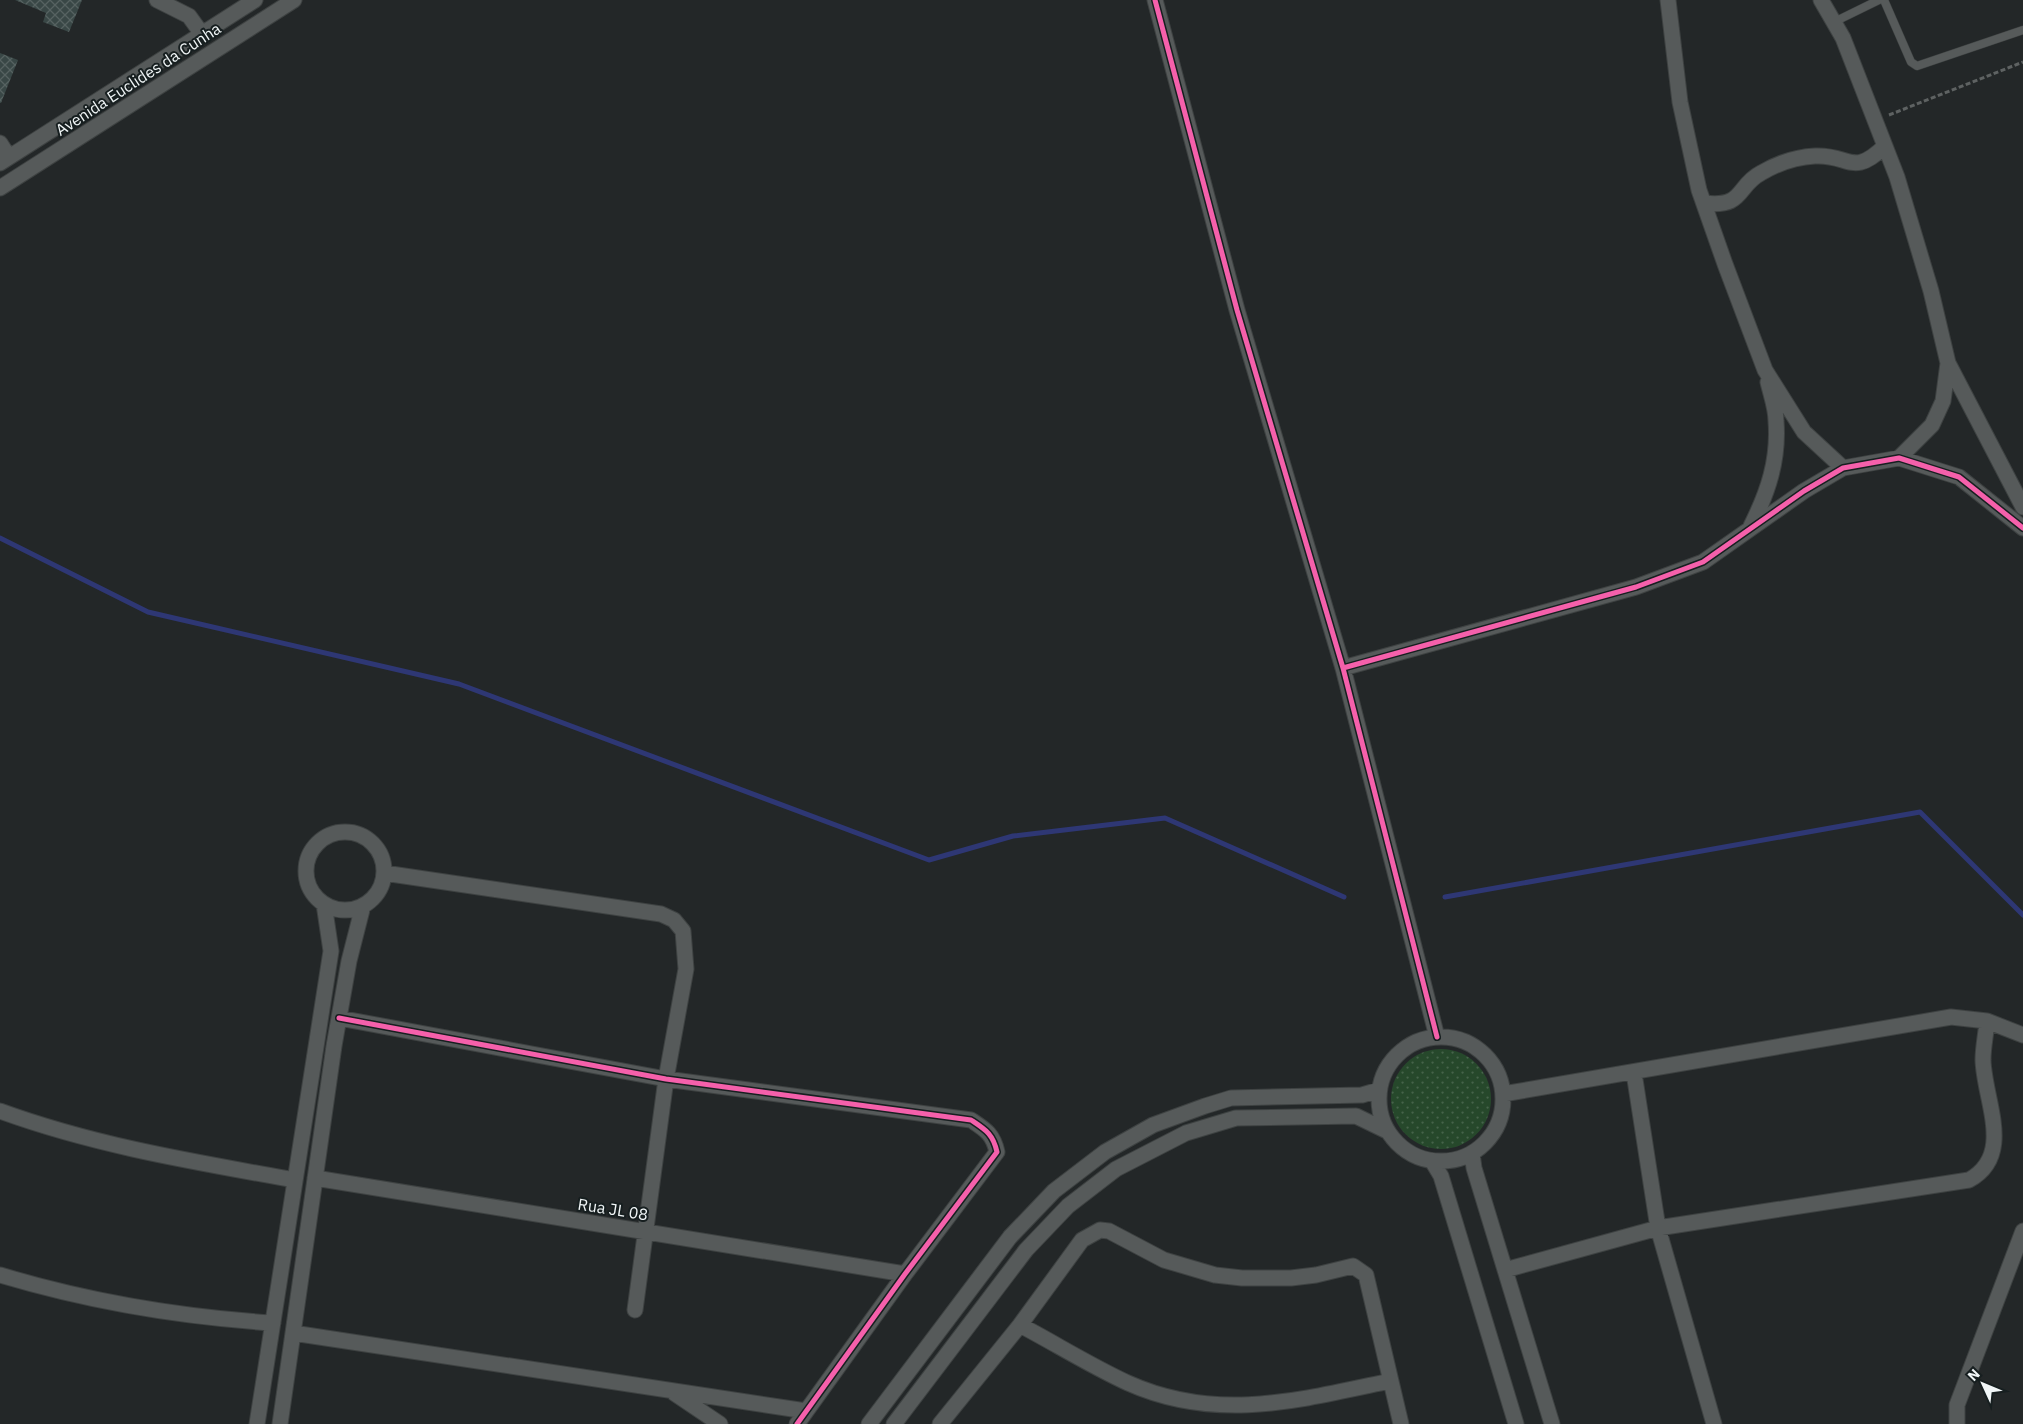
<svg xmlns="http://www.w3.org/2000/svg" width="2023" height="1424" font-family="'IBM Plex Sans',sans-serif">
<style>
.grass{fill:url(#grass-dots)}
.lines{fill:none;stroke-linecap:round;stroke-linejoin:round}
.stream{stroke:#2e3774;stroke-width:5}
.building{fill:url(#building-cross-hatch)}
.lane-casing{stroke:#3e4242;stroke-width:9}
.street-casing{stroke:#3e4242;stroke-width:17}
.path{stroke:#5e6262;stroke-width:3;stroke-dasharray:5 2.5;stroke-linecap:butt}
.lane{stroke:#565a5a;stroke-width:8}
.street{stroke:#565a5a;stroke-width:15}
.cycleway-casing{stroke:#171f20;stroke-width:8}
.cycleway{stroke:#f560ab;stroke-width:5}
.labels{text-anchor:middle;stroke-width:4;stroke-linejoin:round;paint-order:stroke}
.street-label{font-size:16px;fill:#f1f6f7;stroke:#171f20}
</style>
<defs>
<pattern id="grass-dots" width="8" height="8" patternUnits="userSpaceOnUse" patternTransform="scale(1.25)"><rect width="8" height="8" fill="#26482b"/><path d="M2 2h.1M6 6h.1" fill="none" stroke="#46634a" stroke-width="1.8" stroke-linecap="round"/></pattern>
<pattern id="building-cross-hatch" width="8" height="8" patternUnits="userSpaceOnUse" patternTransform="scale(1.25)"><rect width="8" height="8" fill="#394746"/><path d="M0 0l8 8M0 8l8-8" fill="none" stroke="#566261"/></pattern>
</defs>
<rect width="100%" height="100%" fill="#232728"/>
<path class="grass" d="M1391 1099a50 50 0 1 1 100 0a50 50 0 1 1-100 0Z"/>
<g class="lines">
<path class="stream" d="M0,538L148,612L459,684L929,860L1013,836L1165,818L1344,897
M1445,897L1920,812L2023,915"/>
</g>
<path class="building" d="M15,0H82L69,32L43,22L46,13Z
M0,53L18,60L1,103H0Z"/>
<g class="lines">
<g class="lane-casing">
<path id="lane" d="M1884,0L1911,62L1917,66L2023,30
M1834,22L1879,0"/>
</g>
<g class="street-casing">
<path id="street" d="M157,0L189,16L202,34
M1155,0L1237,310L1343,668L1437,1037
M1668,0L1680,102L1699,190L1725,264L1765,370L1804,432L1843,468
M1821,0L1843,38L1897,177L1931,291L1948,363L1943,401L1932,425L1899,458
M0,143L9,157
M0,163L255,0
M0,188L294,0
M1704,203C1745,208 1736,186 1761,173C1778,163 1794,157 1815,156C1850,154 1852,178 1885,146
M1948,363L2023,507
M1751,526C1768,492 1779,460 1776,421C1776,408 1771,395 1768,382
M1343,668L1636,587L1703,562L1804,491L1843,468L1899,458L1959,477L2023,528
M306 871a39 39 0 1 1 78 0a39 39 0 1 1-78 0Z
M384,873L661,914L674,920L683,931L686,969L666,1079L635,1310
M339,1018L666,1079L971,1120C986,1130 993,1134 997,1152L905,1274L797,1424
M1379 1099a62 62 0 1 1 124 0a62 62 0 1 1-124 0Z
M1634,1073L1658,1228L1714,1424
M1503,1094L1951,1017L1987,1021L2023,1035
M0,1111C96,1146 195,1162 295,1180
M1472,1153L1474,1168L1552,1424
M1432,1161L1441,1176L1516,1424
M315,1178L905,1274
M1505,1270L1658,1228L1969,1180C2015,1155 1984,1100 1983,1060C1983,1047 1986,1034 1987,1021
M0,1275C90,1302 179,1317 273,1323
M1020,1325C1056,1344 1091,1366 1128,1383C1217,1423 1300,1400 1390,1381
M293,1333L806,1411
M674,1393L720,1424
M257,1424L331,951L324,904
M280,1424L334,1046L349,961L363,906
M869,1424L1010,1237L1054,1191L1105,1152L1153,1125L1205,1106L1231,1098L1362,1095L1379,1090
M894,1424L1026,1250L1068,1206L1116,1169L1186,1133L1236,1118L1356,1116L1387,1131
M940,1424L1020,1325L1082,1240L1100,1230L1109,1231L1164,1260L1215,1275L1242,1278H1291L1316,1275L1353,1266L1366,1275L1401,1424
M1957,1424V1405L2023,1231"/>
</g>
<path class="path" d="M1889,115L2023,62"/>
<use href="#lane" class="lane"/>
<use href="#street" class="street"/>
<g class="cycleway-casing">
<path id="cycleway" d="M1155,0L1237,310L1343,668L1437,1037
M1343,668L1636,587L1703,562L1804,491L1843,468L1899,458L1959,477L2023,528
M339,1018L666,1079L971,1120C986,1130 993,1134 997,1152L905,1274L797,1424"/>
</g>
<use href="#cycleway" class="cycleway"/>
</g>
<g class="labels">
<g class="street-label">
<text transform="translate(138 79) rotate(-33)" y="6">Avenida Euclides da Cunha</text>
<text transform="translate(613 1209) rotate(9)" y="6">Rua JL 08</text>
</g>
</g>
<g transform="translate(1983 1384) rotate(314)" stroke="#171f20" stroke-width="4" paint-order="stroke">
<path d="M0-4L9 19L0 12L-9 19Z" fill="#f1f6f7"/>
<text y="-8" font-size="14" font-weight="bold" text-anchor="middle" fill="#f1f6f7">N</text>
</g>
</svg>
